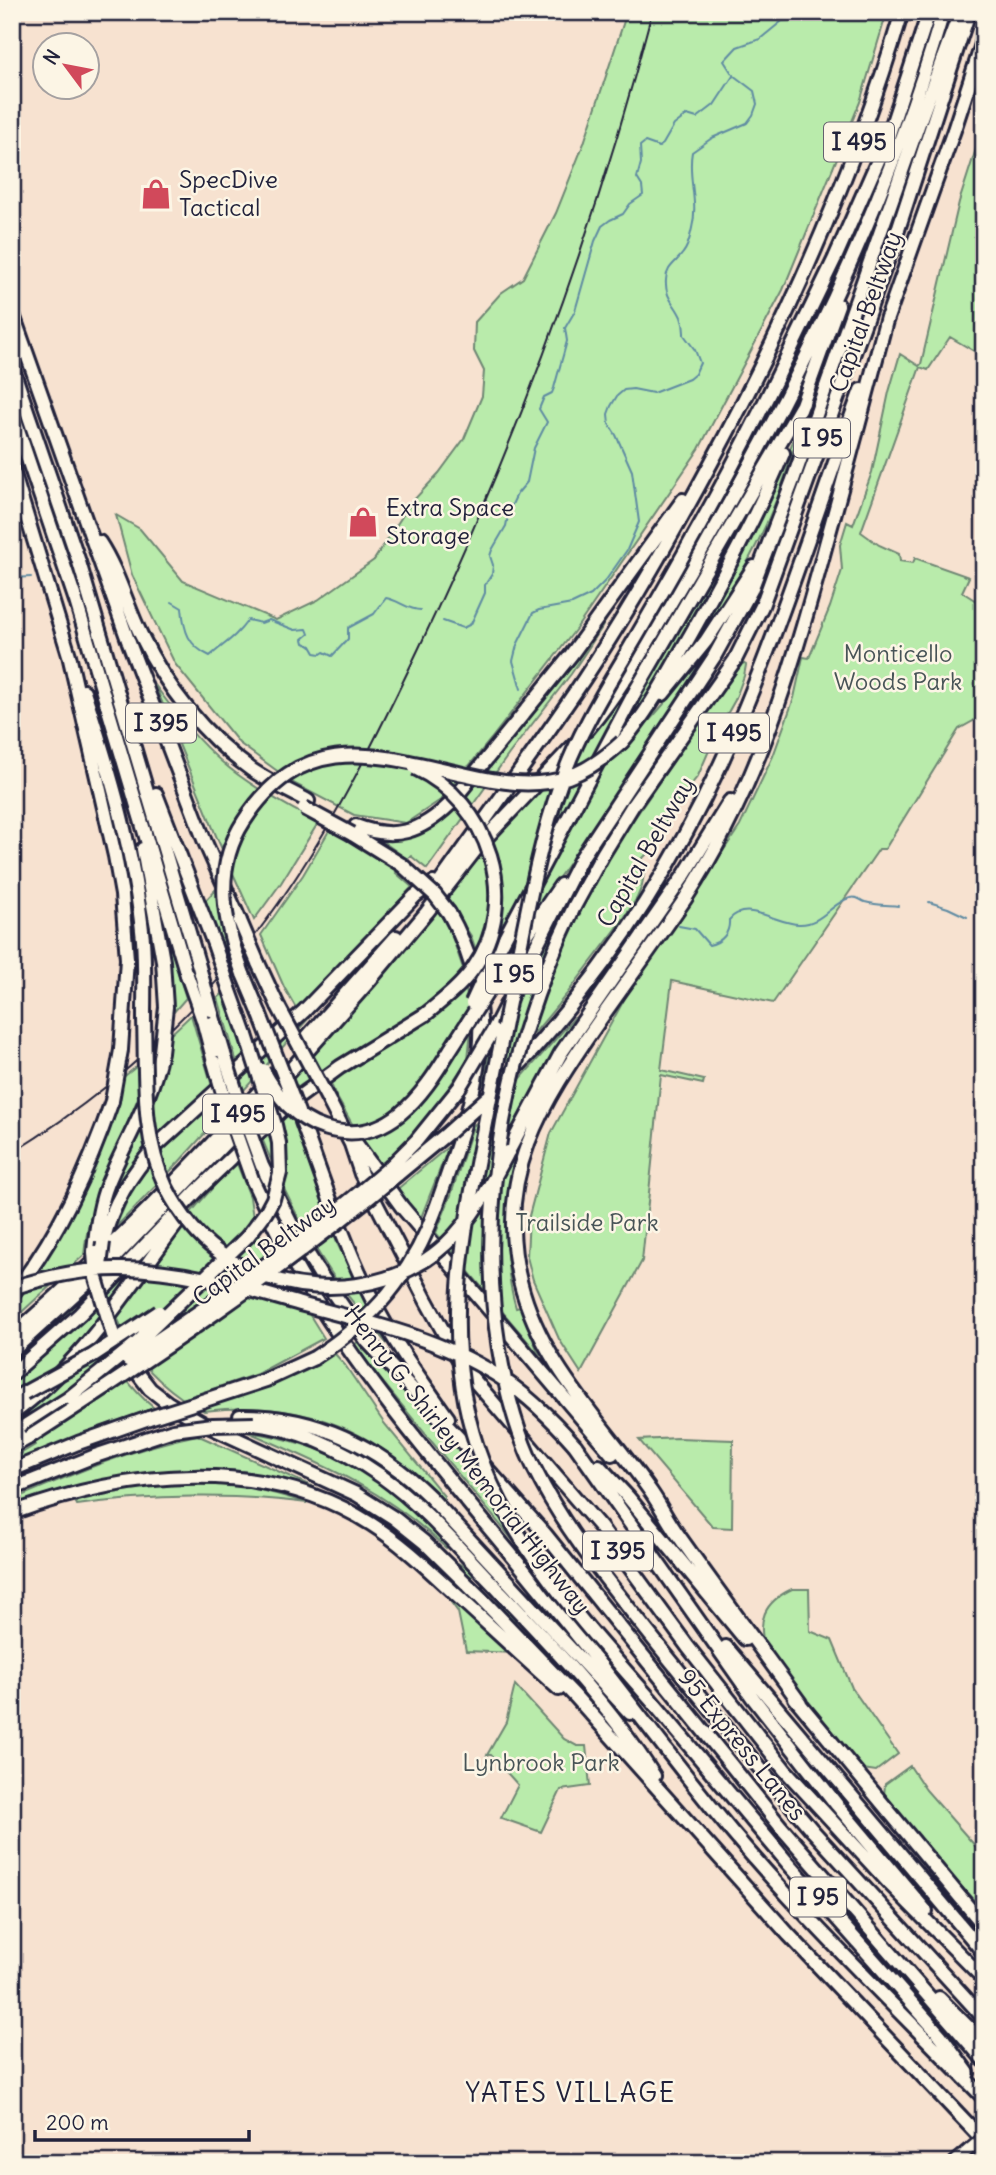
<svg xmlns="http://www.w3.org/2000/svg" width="996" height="2175" font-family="Delius,sans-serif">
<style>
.green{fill:#b9ebab;stroke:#6e8673;stroke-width:2}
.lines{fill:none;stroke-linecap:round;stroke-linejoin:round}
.stream{stroke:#5f8ba2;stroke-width:2}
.secondary-casing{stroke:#22223b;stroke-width:15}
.motorway-casing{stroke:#22223b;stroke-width:18}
.secondary{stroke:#fcf5e5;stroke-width:10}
.motorway{stroke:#fcf5e5;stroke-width:12}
.rail{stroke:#22223b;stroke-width:2}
.secondary-bridge-casing{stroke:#22223b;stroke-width:15;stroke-linecap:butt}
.motorway-bridge-casing{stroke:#22223b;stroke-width:18;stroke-linecap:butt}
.secondary-bridge{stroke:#fcf5e5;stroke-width:10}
.motorway-bridge{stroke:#fcf5e5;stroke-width:12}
.labels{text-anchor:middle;stroke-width:5;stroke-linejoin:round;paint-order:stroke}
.shield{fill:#fcf5e5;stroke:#63616e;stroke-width:2}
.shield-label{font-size:23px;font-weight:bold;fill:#22223b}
.poi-label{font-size:24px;fill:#22223b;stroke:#fcf5e5;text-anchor:start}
.street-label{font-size:24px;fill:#22223b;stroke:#fcf5e5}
.park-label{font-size:24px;fill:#485457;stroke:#fcf5e5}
.neighbourhood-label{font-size:26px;letter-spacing:2px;fill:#22223b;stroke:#fcf5e5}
</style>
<rect width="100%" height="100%" fill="#f7e2d0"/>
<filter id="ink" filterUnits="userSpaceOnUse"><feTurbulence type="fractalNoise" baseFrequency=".0143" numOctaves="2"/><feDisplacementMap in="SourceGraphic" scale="14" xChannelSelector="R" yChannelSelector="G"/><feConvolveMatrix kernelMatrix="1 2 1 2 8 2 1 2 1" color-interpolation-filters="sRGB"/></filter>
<g filter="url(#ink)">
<path class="green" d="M627,12H887L860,102L783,290L699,449L576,629L491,739L442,799L406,823L354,815L295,784L239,743L175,664L132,575L116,515L140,529L183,581L276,620L318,600L374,560L410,504L439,473L464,439L482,396L484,371L474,351L475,322L501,293L523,278L556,213L584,143Z
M984,124V357L950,337L928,370L920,367L861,532L879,545L899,554L900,561L913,563L915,558L969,577L962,592L984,606V715L959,729L885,849H879L773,1003L672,981L661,1070L704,1080L703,1084L661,1075L642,1261L581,1373L559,1339L533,1280L527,1257L529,1216L551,1133L631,987L740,826L773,756L794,698L803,657L809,658L830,607L842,570L840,545L847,522L853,525L872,472L889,392L900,354L919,366L921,364L959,202Z
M799,428C780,510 741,583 691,651L689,648L765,505Z
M753,500V504C733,549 708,591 684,634C663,672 643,712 613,743L658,660Z
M730,615L717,641L601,817L514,942L511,940L602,765C653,725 694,667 730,615Z
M606,616V620L601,629L571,674L509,754L427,869L411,856L407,859L382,841L421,832Z
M741,662L746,665L744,676L735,700L717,732L698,776L678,801L648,853L637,864L644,873L642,886L637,898L620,924L566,995L537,1030L484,1083L489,1050L578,878L606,830L621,838Z
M630,680L634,681L483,970L471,936L444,896L592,731Z
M155,685C175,713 196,740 222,762C251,787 285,804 318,823L281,883L254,920L217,838Z
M330,829L390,864L398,870L396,873L412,887L369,935L296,1008L284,987L261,935L303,875Z
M216,889L237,938L224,953L204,902Z
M436,907L450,931L464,971L471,1030L468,1059L441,1099L418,1129L378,1169L335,1094L330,1081L335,1080L345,1070L429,1017L422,1009L301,1085L226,1150L399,955L425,924Z
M163,923L186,998L172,1014Z
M224,992L246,1055L237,1063L218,998Z
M191,1015L212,1086C178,1115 145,1144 118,1182L116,1180L120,1171L152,1102L165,1061L171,1034Z
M306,1018L308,1019L179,1162L115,1228L133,1187L161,1151Z
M574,1018L576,1019L537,1082L501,1149L517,1157C506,1205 502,1260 516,1308L521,1307L531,1335L540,1356L436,1233L451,1195L473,1126L522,1077Z
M152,1054C135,1125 90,1181 84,1255L12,1321V1307L54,1247L85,1189L104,1143L121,1079Z
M290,1110L337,1243L387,1344C368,1320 347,1297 330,1271C302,1229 280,1183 261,1136Z
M449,1146L420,1220L395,1191Z
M236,1161L250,1197L254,1225L324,1338L257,1374L183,1399C149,1375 132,1354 116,1315L193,1210Z
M137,1262L140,1266L68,1358L52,1375L12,1393V1381L62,1337Z
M84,1293L88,1297L12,1368V1357Z
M98,1336C113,1364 130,1388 154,1408L79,1435L12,1463V1459L35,1445L20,1422L12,1426V1421L58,1384Z
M360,1340L389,1375L480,1473L492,1503L516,1544L353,1346Z
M335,1354L345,1365L384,1423L444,1496V1504C433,1493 422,1480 410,1470C348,1417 284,1402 204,1411L201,1409L284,1380Z
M248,1432C340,1445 385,1481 449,1545L446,1548C385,1490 324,1465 248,1432Z
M197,1435L318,1489L317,1492C288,1483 258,1472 228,1470C156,1464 80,1485 12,1508V1500C73,1474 133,1448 197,1435Z
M678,1438L733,1440L732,1528L713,1527L639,1440Z
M204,1482C239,1484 273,1492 307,1503C235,1493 149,1495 77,1505L76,1503L78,1498L138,1486Z
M450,1559L474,1572L469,1584L515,1615V1653L466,1651L458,1612L431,1575Z
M792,1589H809L810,1631L832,1640L852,1688L898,1754L876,1771L863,1769L766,1650C756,1621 764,1602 792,1589Z
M515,1685L564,1739L577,1746H586L590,1786L561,1790L541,1832L501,1818L518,1785L491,1755H487L506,1722Z
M910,1766L926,1790L984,1856V1911L929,1852L884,1796L885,1784Z"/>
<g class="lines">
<path class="stream" d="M12,578L31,577
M172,602L182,608C184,631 188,646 210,656C226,642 235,638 248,620L261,623L269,620L295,630L307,629L309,634L303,639L304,643L311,646L315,653L321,654L324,652L332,656L348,639V628L374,614L386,598C399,600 407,610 421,610
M443,621L463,628L471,624L485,593V585L492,574L493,565L490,556L492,550L506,526L509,511L517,494L527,482L534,448L547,422L539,409L544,397L552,393L554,388L567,341L565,328L575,311L595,241L602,226L610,220L623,214L630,204L643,195L642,186L637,178L641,163L640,146L645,142L659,147L663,144L674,125L687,115L697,118L714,105L733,76
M521,689L513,661L517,645L533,613L539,610L572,604L591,595L606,580L627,550L639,522L632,471L616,435L609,424L608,414L611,406L617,396L624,390L633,389L653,393L689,379L695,374L700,363L695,350L684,335C685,307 664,304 666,280C666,267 676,263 683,253C689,246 690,236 692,228C699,202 687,177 692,152L712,138L747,123L753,115L757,104L754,91L733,75L724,61L737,47L760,39L782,21L805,18L819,12
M929,902L948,908L967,917
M679,926L695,929L709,945C722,942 730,933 729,920C746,899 777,924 799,924C822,925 832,902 850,898C858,896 859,900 865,902C875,905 888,905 898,906"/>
<g class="secondary-casing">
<path id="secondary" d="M973,2163L984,2154"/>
</g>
<g class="motorway-casing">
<path id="motorway" d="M835,258L887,140L929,12
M12,312L129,643L205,842L240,921
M885,324L954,130L984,38
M12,367L79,562L198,963
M800,410L838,305
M12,412L76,601L187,975
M12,468L69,655L115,856L122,895L127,959L121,1050
M99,542C118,571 126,604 141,635C166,687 204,736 252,770C270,782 289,791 308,801
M84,691C110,772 135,854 143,940C145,966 144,993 144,1020
M663,694L706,641L754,567
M587,730C628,682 657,624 690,570C794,395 886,208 943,12
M622,742C650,710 669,672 691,634C724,575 757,516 783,453
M156,794L214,944
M356,826C395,841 421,832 450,804L571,655L683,500
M352,834L402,865
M143,849L163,961L166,1007
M434,891C484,820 536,751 584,679C641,592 692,501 740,408C805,281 861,150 902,12
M574,907L603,854L633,805L735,660L762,606L894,242L969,12
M258,963L278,1006
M243,974L259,1012
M484,977L636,690L803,403
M229,988L246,1035
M488,991L561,885
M211,1010L224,1054
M203,1020L214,1062
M493,1031L580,860L714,657L751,590L793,480L919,123L960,12
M308,1036L396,937
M488,1097C585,1001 664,887 721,763C776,643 815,514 861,390
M330,1103L351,1144L361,1174L427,1302L458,1358L473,1379L601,1528L688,1647L785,1770L889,1883L984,1979
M302,1122C324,1182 344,1245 373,1301C394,1343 421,1380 448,1418
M355,1142L402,1207L612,1454
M508,1152L561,1053L685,874L730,801
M262,1166L298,1238L320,1274L367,1341L473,1453L545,1534L781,1827L984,2060
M391,1166L417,1140L459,1088
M397,1175L449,1132
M252,1179C267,1211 282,1243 300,1274C371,1394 467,1499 555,1608C615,1681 670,1758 731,1831C810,1925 899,2010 984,2098
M436,1208C472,1104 508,1018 449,913
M103,1242C112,1204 131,1174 157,1145L304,1011L415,896L433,883
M94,1252C96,1229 99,1205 108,1183C127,1137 151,1103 161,1052
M12,1295C58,1236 88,1171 112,1101
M113,1335L126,1358L150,1389L168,1403L204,1424L356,1494L394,1518L424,1542L479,1596L575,1696L789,1935L984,2141
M12,1336C102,1257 187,1174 266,1084
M12,1351L112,1260L241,1126L370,980L427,912L480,844L575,744
M12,1374L80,1314L198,1190L284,1108L340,1067L426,1014
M12,1400L24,1393
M202,1401L266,1380L314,1358
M12,1414C83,1364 129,1286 181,1218
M240,1416C314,1415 378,1446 430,1497L630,1713
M254,1424C300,1429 344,1450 381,1476C422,1505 455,1544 489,1580C548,1642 608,1703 654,1776
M12,1434L69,1398
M575,1445L753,1698L837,1805L926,1911
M12,1447L28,1438
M599,1466L628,1497L745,1639
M12,1470L78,1443L149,1418
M12,1489L95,1456L173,1430
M12,1513C127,1471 263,1455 371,1524C401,1543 427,1568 453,1592C488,1624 523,1657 559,1689
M726,1647L984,1953
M795,1698L984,1926
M651,1700L787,1862L941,2036L968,2073
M800,1703C759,1646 717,1590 676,1532C667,1519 660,1505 651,1492C603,1423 541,1365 520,1281C494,1176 542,1103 599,1021C628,980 657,940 685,899C756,791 793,668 826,544C847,469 867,393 887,317
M812,1830L984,2018
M939,1998L984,2043"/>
</g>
<use href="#secondary" class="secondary"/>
<use href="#motorway" class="motorway"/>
<path class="rail" d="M12,1153C106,1095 188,1021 256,934C323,847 372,747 419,648C516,444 595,231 652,12"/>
<g class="secondary-bridge-casing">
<path id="secondary-bridge" d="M953,2163L984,2137"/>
</g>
<g class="motorway-bridge-casing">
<path id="motorway-bridge" d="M415,768C489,802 522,900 473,969C460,987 443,1000 426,1014
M304,808L352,834
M402,865L435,895L449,913
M574,907C508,1044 475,1198 499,1349C506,1391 516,1432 535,1470C564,1529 606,1579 647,1631C700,1698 756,1764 812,1830
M240,921L258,963
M214,944L229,988
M198,963L211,1010
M243,974C224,923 212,870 244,821C303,730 375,754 463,774C497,782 534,789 568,777C588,770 607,756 622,742
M187,975L203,1020
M472,1003L484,977
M278,1006L330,1103
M259,1012L298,1112
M144,1020C146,1076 141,1135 166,1187C173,1201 182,1215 192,1227C251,1299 378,1308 446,1244C473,1219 491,1184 508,1152
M161,1052L166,1007
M224,1054L242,1111L262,1166
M214,1062L228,1111L252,1179
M263,1070C277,1096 295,1119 324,1128C387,1148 422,1096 450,1050C463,1030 475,1011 488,991
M459,1088L493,1031
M112,1101L121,1050
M449,1132L488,1097
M94,1252L96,1278L113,1335
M100,1266L103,1242
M12,1288C46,1277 81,1269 117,1269C179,1268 241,1287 300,1304C367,1322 436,1337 495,1374C526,1393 551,1418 575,1445
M314,1358C373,1320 412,1275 436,1208
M128,1360C219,1299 309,1237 391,1166
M24,1393L92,1356L159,1312
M69,1398L137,1343L247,1237L266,1212L273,1199L280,1173L279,1143L275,1125L246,1035
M149,1418L202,1401
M173,1430L213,1425L254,1424
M28,1438C155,1356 280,1272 397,1175
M651,1700C583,1622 510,1546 477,1447C440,1335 464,1230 486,1118C497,1061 509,1004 520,947C531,892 541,838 560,785C575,741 600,698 624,658C648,617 672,576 695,534C746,444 790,351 835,258"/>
</g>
<use href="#secondary-bridge" class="secondary-bridge"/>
<use href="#motorway-bridge" class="motorway-bridge"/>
</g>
</g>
<defs>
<g id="shop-bare" transform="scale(2.415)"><path d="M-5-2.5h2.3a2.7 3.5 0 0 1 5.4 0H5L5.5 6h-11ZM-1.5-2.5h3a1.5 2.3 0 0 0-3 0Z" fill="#d1495b" stroke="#fcf5e5" stroke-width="2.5" paint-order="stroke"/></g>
</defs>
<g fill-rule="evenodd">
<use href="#shop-bare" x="156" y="194"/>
<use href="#shop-bare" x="363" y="522"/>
</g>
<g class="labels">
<g class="shield">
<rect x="824" y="122.5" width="70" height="39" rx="5"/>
<rect x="794" y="418.5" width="56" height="39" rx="5"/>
<rect x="126" y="703.5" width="70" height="39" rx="5"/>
<rect x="699" y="713.5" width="70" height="39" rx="5"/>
<rect x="486" y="954.5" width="56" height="39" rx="5"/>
<rect x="203" y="1094.5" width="70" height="39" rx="5"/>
<rect x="583" y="1531.5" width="70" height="39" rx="5"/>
<rect x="790" y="1877.5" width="56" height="39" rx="5"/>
</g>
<g class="shield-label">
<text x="859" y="150">I 495</text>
<text x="822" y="446">I 95</text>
<text x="161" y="731">I 395</text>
<text x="734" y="741">I 495</text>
<text x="514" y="982">I 95</text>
<text x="238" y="1122">I 495</text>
<text x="618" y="1559">I 395</text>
<text x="818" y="1905">I 95</text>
</g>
<g class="poi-label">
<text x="179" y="188">SpecDive<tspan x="179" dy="28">Tactical</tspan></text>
<text x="386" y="516">Extra Space<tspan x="386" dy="28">Storage</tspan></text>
</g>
<g class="street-label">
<text transform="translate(866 312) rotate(-70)" y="8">Capital Beltway</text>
<text transform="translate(646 852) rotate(-60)" y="8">Capital Beltway</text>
<text transform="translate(264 1251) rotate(-36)" y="8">Capital Beltway</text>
<text transform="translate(467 1460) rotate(52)" y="8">Henry G. Shirley Memorial Highway</text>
<text transform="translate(742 1745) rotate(51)" y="8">95 Express Lanes</text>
</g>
<g class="park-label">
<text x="898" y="662">Monticello<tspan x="898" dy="28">Woods Park</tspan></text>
<text x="587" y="1231">Trailside Park</text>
<text x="541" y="1771">Lynbrook Park</text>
</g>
<g class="neighbourhood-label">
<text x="571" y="2102">YATES VILLAGE</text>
</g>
</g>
<rect width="996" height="2175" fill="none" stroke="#fcf5e5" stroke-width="42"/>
<rect x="21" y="21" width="954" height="2133" fill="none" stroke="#22223b" stroke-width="2.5" filter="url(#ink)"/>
<g transform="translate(66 66) rotate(302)"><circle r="33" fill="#fcf5e5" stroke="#a5a1a1" stroke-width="2"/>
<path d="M0-5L12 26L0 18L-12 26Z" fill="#d1495b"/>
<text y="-10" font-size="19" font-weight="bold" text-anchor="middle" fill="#22223b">N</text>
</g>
<path d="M35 2130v10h214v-10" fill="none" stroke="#22223b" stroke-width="3.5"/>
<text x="46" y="2130" font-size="21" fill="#22223b" stroke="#fcf5e5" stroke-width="5" paint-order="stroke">200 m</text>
</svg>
